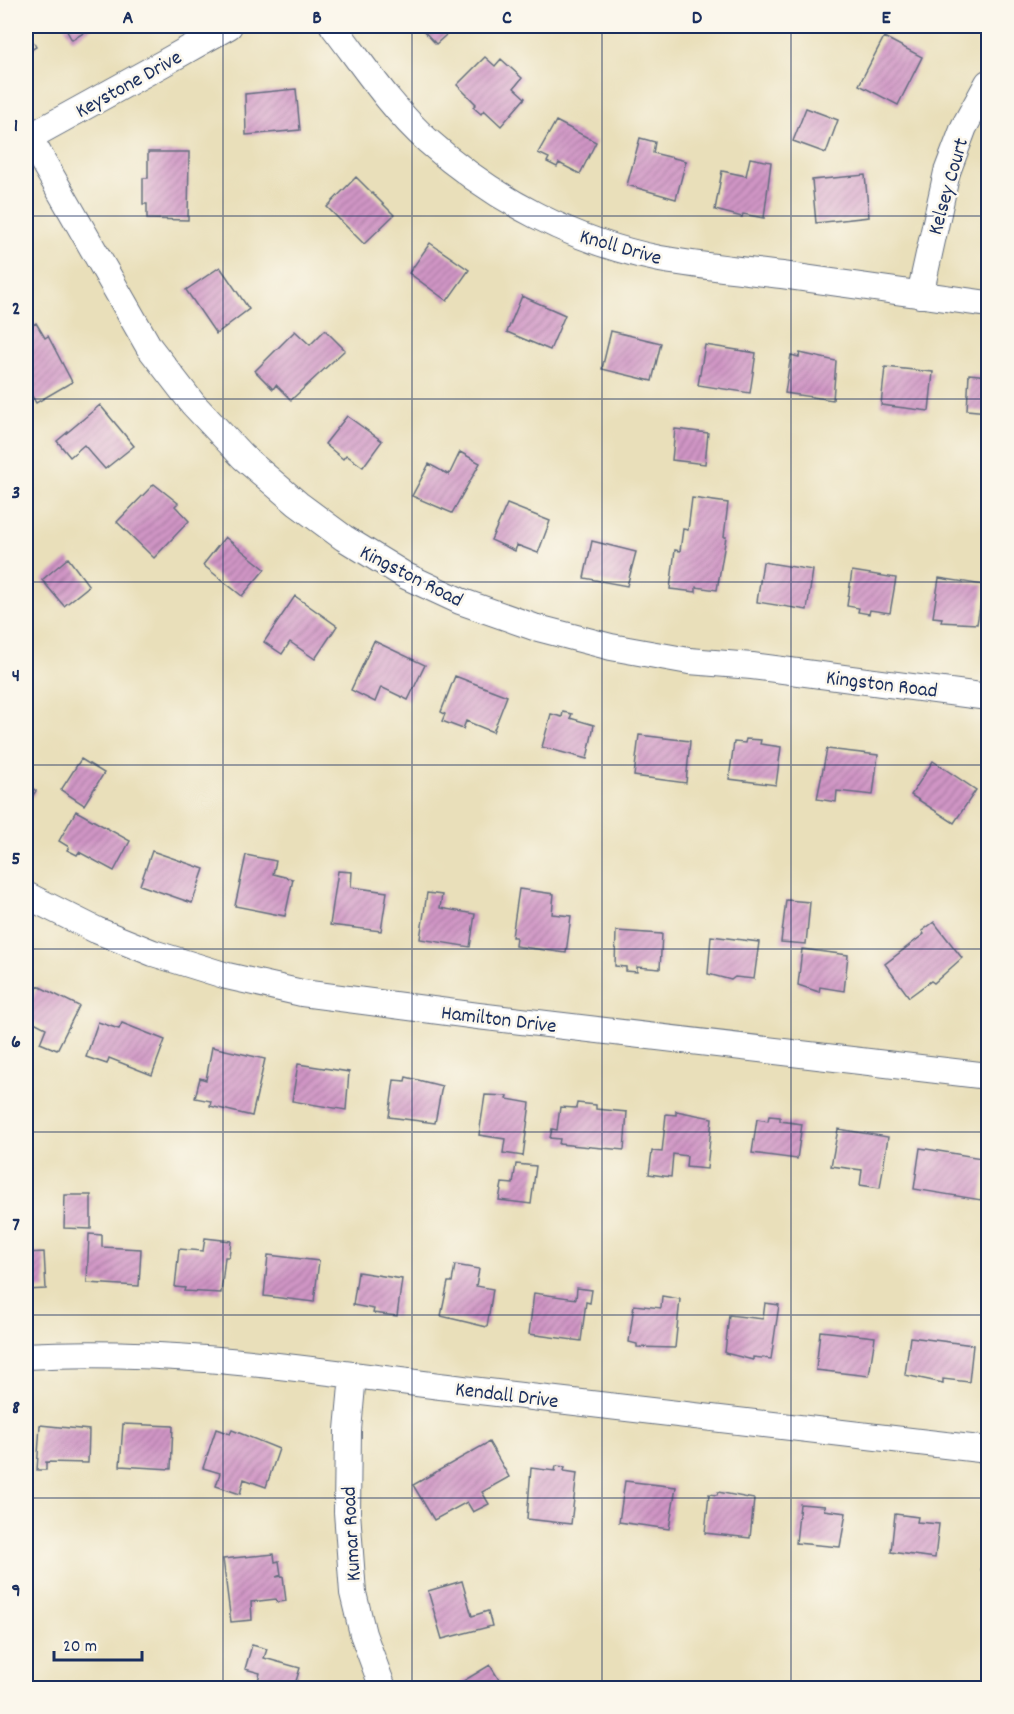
<svg xmlns="http://www.w3.org/2000/svg" width="1014" height="1714" font-family="Dekko,sans-serif">
<style>
.building{fill:url(#building-hatch)}
.lines{fill:none;stroke-linecap:round;stroke-linejoin:round}
.minor-casing{stroke:#636d7e;stroke-width:28}
.minor{stroke:#fff;stroke-width:26}
.grid{fill:none;stroke:#1b2f5e;stroke-width:1.5;stroke-opacity:0.55}
.labels{text-anchor:middle;stroke-width:5;stroke-linejoin:round;paint-order:stroke}
.street-label{font-size:21px;fill:#1b2f5e;stroke:#fbf7ec}
.neatline{fill:none;stroke:#1b2f5e;stroke-width:2}
.grid-label{font-size:20px;text-anchor:middle;font-weight:bold;fill:#1b2f5e}
</style>
<defs>
<pattern id="building-hatch" width="6" height="6" patternUnits="userSpaceOnUse" patternTransform="scale(1.5)"><rect width="6" height="6" fill="#d095c5"/><path d="M-1 1l2-2M0 6l6-6M5 7l2-2" fill="none" stroke="#a87aa3"/></pattern>
</defs>
<rect width="100%" height="100%" fill="#fbf7ec"/>
<filter id="ink" filterUnits="userSpaceOnUse"><feTurbulence type="fractalNoise" baseFrequency=".0167" numOctaves="2"/><feDisplacementMap in="SourceGraphic" scale="12" xChannelSelector="R" yChannelSelector="G"/><feConvolveMatrix kernelMatrix="1 2 1 2 8 2 1 2 1" color-interpolation-filters="sRGB"/></filter>
<filter id="wash" filterUnits="userSpaceOnUse"><feTurbulence type="fractalNoise" baseFrequency=".008" numOctaves="4" result="noise"/><feDisplacementMap in="SourceGraphic" scale="24" xChannelSelector="R" yChannelSelector="G"/><feGaussianBlur stdDeviation="1.35" result="paint"/><feColorMatrix in="noise" values="0 0 0 0 0 0 0 0 0 0 0 0 0 0 0 0 0 1.4 0 .05"/><feComposite in="paint" operator="in"/></filter>
<g filter="url(#wash)">
<rect width="100%" height="100%" fill="#e9dfba"/>
<g id="blocks">
<path class="building" d="M64,26H95L72,40Z
M419,26H456L436,44Z
M26,29L36,47L26,53Z
M884,37L922,57L898,105L859,85Z
M485,57L495,66L501,59L522,78L514,88L525,98L501,126L484,110L481,114L473,107L476,104L457,85Z
M296,89L300,130L246,135L245,94Z
M806,108L838,120L826,153L793,141Z
M556,121L596,142L580,174L559,163L557,167L547,162L549,158L538,153Z
M640,138L655,142L653,153L686,161L676,199L627,185Z
M148,152H189L188,220L147,219V204H143V178H148Z
M750,158L771,162L764,218L743,214L742,217L715,210L722,171L746,176Z
M865,175L869,217L816,223L812,180Z
M356,177L394,215L364,244L327,207Z
M430,243L469,270L447,301L409,273Z
M220,267L249,309L216,334L186,290Z
M522,296L565,315L550,350L507,332Z
M36,323L45,338L48,336L72,382L36,403L26,385V329Z
M325,330L345,350L291,400L276,385L273,389L255,371L295,331L310,345Z
M611,331L661,343L652,381L602,369Z
M705,345L756,353L750,393L698,385Z
M800,353L836,361L833,400L785,393L791,355L799,357Z
M885,367L933,372L929,411L881,405Z
M969,374L988,376V412L967,410Z
M100,405L134,446L105,469L84,445L70,457L57,441Z
M347,416L382,441L363,467L346,455L343,459L325,444Z
M675,429L708,433L705,464L672,460Z
M460,452L480,463L452,513L412,496L429,464L449,475Z
M154,484L178,503L175,506L189,521L154,558L117,522Z
M692,498L728,503L724,537H726L717,590L696,587V592L670,589L675,550L680,551L683,529L688,530Z
M507,504L550,521L538,553L517,545L515,551L491,540Z
M225,537L265,569L242,596L203,565Z
M592,541L636,552L627,586L584,578Z
M68,558L89,586L64,606L42,580Z
M763,562L813,570L807,610L757,602Z
M852,571L896,578L890,613L870,610L869,614L858,612L859,608L847,606Z
M939,578L984,585L977,624L941,622L942,618L933,617Z
M295,596L337,626L315,659L290,642L282,654L264,642Z
M374,641L425,665L408,700L381,687L375,702L351,690Z
M455,676L507,696L493,732L466,721L463,729L442,721L445,714L441,712Z
M563,712L572,714L570,718L594,725L587,759L542,747L551,714L562,717Z
M639,735L690,741L686,783L634,776Z
M746,739L761,740L760,744L781,747L776,785L729,779L734,742L745,743Z
M827,749L878,755L873,795L837,791L836,802L817,799Z
M81,759L104,773L84,805L61,790Z
M933,761L976,790L954,823L911,795Z
M26,783L36,791L26,805Z
M76,811L130,841L114,871L79,852L77,855L67,850L69,847L59,841Z
M152,851L204,869L192,903L140,885Z
M246,855L276,861L273,874L293,879L285,916L235,906Z
M338,871L352,872L351,887L387,892L381,931L330,925Z
M519,889L554,894L552,914L571,916L566,953L515,946L516,937H512Z
M427,893L442,895L440,908L475,914L470,947L420,939Z
M786,900L810,902L806,944L781,942Z
M934,922L962,958L934,983L931,981L909,997L885,964L924,934L922,931Z
M616,931L662,934L660,969L637,967V972L626,971V967L615,966Z
M711,936L759,942L754,979L735,977L731,980L708,974Z
M802,949L848,955L844,991L820,987L819,992L798,985Z
M38,986L79,1006L57,1050L40,1043L46,1028L26,1018V1012Z
M98,1022L119,1029L122,1023L165,1040L152,1075L109,1058L107,1064L86,1057Z
M212,1047L265,1059L252,1116L210,1106L211,1101L195,1098L200,1078L206,1080Z
M298,1064L349,1072L346,1110L292,1101Z
M406,1077L442,1086L435,1123L389,1117L394,1080L405,1081Z
M485,1095L508,1096L507,1099L530,1103L523,1156L503,1153L505,1139L479,1135Z
M577,1103L596,1105V1109L627,1112L624,1150L559,1144L560,1139L550,1138L552,1129L557,1130L560,1107L576,1108Z
M676,1111L712,1118L707,1169L686,1167L687,1156L673,1154L671,1177L649,1174L652,1151L662,1152L666,1114L676,1115Z
M769,1116L780,1117V1121L802,1124L797,1159L752,1153L757,1119L768,1121Z
M838,1129L888,1137L880,1188L860,1185L862,1170L831,1166Z
M920,1148L988,1159L981,1200L914,1189Z
M516,1164L536,1166L531,1204L499,1200L502,1183L513,1184Z
M65,1195H91V1229L64,1228Z
M89,1234L102,1235V1247L141,1249L139,1286L87,1283Z
M205,1238L231,1241L229,1257H225L221,1293L184,1291L185,1288L175,1287L179,1249L203,1251Z
M44,1252L46,1289L26,1290V1253Z
M268,1255L319,1261L314,1302L264,1296Z
M455,1265L479,1269L476,1286L493,1289L487,1327L441,1316L448,1282H452Z
M358,1272L402,1279L397,1316L373,1313L374,1309L353,1305Z
M577,1288L592,1290L590,1303L586,1302L581,1341L529,1334L534,1293L576,1299Z
M662,1296L680,1299L675,1348L637,1347V1344L629,1342L634,1305L661,1308Z
M765,1303L779,1305L771,1359L753,1357V1360L725,1353L729,1315L763,1319Z
M820,1331L875,1337L869,1376L816,1370Z
M910,1337L973,1345L969,1382L943,1379V1383L905,1375Z
M123,1424L173,1426L171,1469L120,1466Z
M40,1425L89,1430L88,1463L46,1462V1470H37Z
M216,1429L230,1434L232,1430L279,1449L266,1487L244,1479L240,1494L216,1486L220,1473L203,1468Z
M489,1442L509,1477L482,1492L489,1504L473,1512L467,1502L434,1520L413,1485Z
M556,1466L565,1467L564,1471L577,1473L571,1524L527,1519L531,1468L555,1471Z
M625,1481L676,1487L669,1529L619,1522Z
M718,1492L754,1499L750,1538L705,1533L709,1494L717,1495Z
M800,1504L825,1506L824,1510L846,1513L840,1547L796,1543Z
M895,1514L918,1517L917,1522L939,1524L935,1558L891,1552Z
M987,1533H988V1571L981,1570Z
M274,1554L275,1562L279,1561L281,1575L276,1577L283,1576L286,1601L277,1602L276,1599L251,1602L252,1620L231,1622L223,1559Z
M462,1581L472,1616L488,1611L492,1626L442,1639L428,1591Z
M252,1645L267,1649L264,1658L300,1668L294,1688H256L260,1673L245,1669Z
M490,1665L504,1688H463L460,1683Z"/>
</g>
</g>
<g filter="url(#ink)">
<use href="#blocks" fill-opacity="0" stroke="#636d7e" stroke-width="1.5"/>
<g class="lines">
<g class="minor-casing">
<path id="minor" d="M333,26C363,65 391,108 428,141C493,199 574,242 660,259C700,266 741,270 782,275C851,285 920,295 988,304
M29,137L149,347L193,404L243,457L298,504L344,538L406,576L460,601L534,627L611,647L689,661L752,666L988,697
M26,139L162,64L229,26
M920,295L947,172L964,127L988,83
M26,895L96,930L153,953L227,976L302,993L478,1016L988,1076
M26,1356C175,1347 324,1372 471,1390C644,1411 816,1431 988,1450
M353,1375L348,1430L347,1512L353,1593L363,1634L383,1688"/>
</g>
<use href="#minor" class="minor"/>
</g>
</g>
<path class="grid" d="M223,26V1688M412,26V1688M602,26V1688M791,26V1688M26,216H988M26,399H988M26,582H988M26,765H988M26,949H988M26,1132H988M26,1315H988M26,1498H988"/>
<g class="labels">
<g class="street-label">
<text transform="translate(128 83) rotate(-29)" y="7">Keystone Drive</text>
<text transform="translate(947 186) rotate(-74)" y="7">Kelsey Court</text>
<text transform="translate(621 246) rotate(16)" y="7">Knoll Drive</text>
<text transform="translate(412 575) rotate(27)" y="7">Kingston Road</text>
<text transform="translate(882 683) rotate(7)" y="7">Kingston Road</text>
<text transform="translate(499 1018) rotate(7)" y="7">Hamilton Drive</text>
<text transform="translate(507 1394) rotate(7)" y="7">Kendall Drive</text>
<text transform="translate(350 1534) rotate(-93)" y="7">Kumar Road</text>
</g>
</g>
<rect width="1014" height="1714" fill="none" stroke="#fbf7ec" stroke-width="66"/>
<path d="M54 1651v9h88v-9" fill="none" stroke="#1b2f5e" stroke-width="3"/>
<text x="63" y="1651" font-size="18" fill="#1b2f5e" stroke="#fbf7ec" stroke-width="4.5" paint-order="stroke">20 m</text>
<rect x="33" y="33" width="948" height="1648" class="neatline"/>
<g class="grid-label">
<text x="128" y="23">A</text>
<text x="317" y="23">B</text>
<text x="507" y="23">C</text>
<text x="697" y="23">D</text>
<text x="886" y="23">E</text>
<text x="16" y="131">1</text>
<text x="16" y="314">2</text>
<text x="16" y="498">3</text>
<text x="16" y="681">4</text>
<text x="16" y="864">5</text>
<text x="16" y="1047">6</text>
<text x="16" y="1230">7</text>
<text x="16" y="1413">8</text>
<text x="16" y="1596">9</text>
</g>
</svg>
